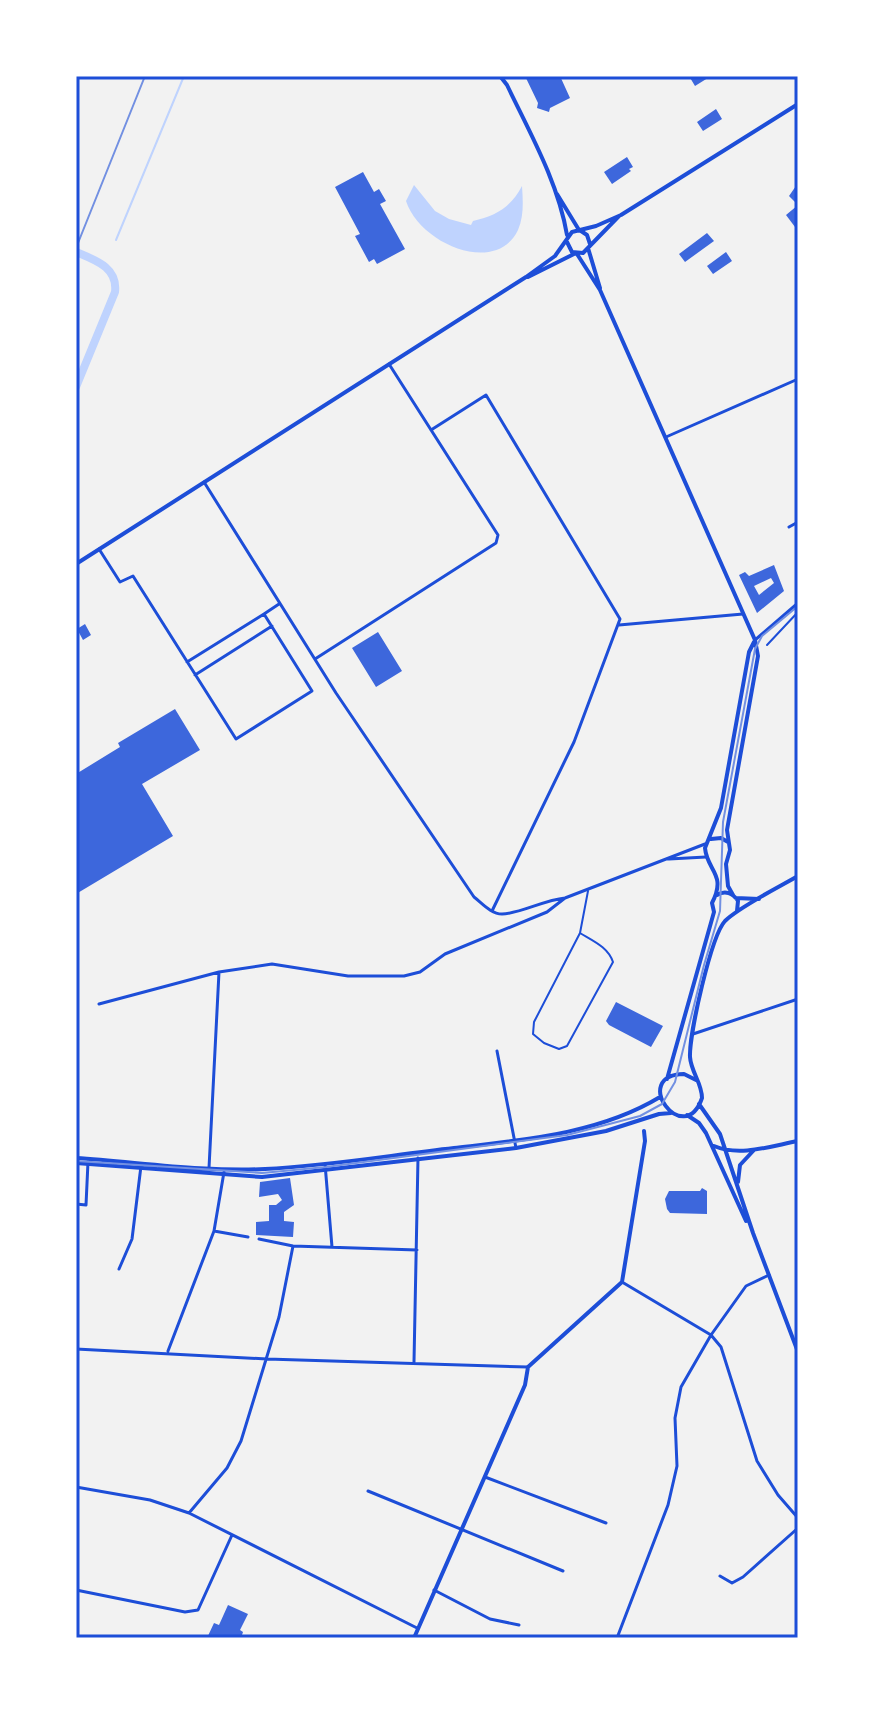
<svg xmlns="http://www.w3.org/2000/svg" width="874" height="1714" font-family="'Sofia Sans Condensed',sans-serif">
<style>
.water{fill:#bfd3fe}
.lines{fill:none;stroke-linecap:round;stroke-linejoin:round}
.stream{stroke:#bfd3fe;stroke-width:2}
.canal{stroke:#bfd3fe;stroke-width:8}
.building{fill:#3d67dc;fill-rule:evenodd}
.path{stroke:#1d4ed8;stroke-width:2}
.service{stroke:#1d4ed8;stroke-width:2}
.minor{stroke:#1d4ed8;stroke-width:3}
.tertiary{stroke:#1d4ed8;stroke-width:4}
.tram{stroke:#7290e2;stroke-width:2}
.rail{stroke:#7290e2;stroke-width:2}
.neatline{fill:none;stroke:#1d4ed8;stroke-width:3}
</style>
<rect width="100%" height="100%" fill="#f2f2f2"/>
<path class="water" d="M414,185L435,211L449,219L471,225L473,221C496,216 511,207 522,186C523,201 524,216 518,230C496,276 420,244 406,201Z"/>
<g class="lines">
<path class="stream" d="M116,240L184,76"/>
<path class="canal" d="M76,252C95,260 118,267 115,292L76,387"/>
</g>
<path class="building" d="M525,76H560L570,98L550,108L549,112L537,108L538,103Z
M689,76H711L695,86Z
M716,109L722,119L703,131L697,122Z
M627,157L633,167L629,169L631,171L612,184L604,172Z
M363,172L374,192L379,189L386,201L380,204L405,249L377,264L374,259L369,262L355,236L360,234L335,187Z
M798,183V231L786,215L798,205L789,196Z
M707,233L714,241L685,262L679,254Z
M726,252L732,261L713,274L707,266Z
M774,565L784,591L757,613L739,575L745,572L749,576ZM771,578L774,583L759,595L754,586Z
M85,624L91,635L83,640L77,629Z
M378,632L402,671L376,687L352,648Z
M175,709L200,750L142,784L173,836L76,894V774L120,747L118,743Z
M616,1002L663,1026L651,1047L609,1025L606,1021Z
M290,1178L294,1205L284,1212V1221L294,1222L293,1237L256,1235V1222L269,1221V1205H276L282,1200L278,1194L259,1197L260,1182Z
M702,1188L707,1191V1214L670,1213L667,1209L665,1199L669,1191H700Z
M228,1605L248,1614L240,1630L243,1632L241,1638H207L214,1623L219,1625Z"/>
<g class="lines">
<path class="path" d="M767,645L798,612"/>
<path class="service" d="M580,933C593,941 608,947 613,962L567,1046L559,1049L544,1043L533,1034L534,1022L580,933L588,891"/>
<path class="minor" d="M431,430L486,395L620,619L574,742L492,911
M666,437L798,379
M204,482L336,693L474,897C482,903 491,914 502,914C519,914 544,900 565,898L705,844
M789,527L798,522
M99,549L120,582L133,576L236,739L312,691L264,614L279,604
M619,625L743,614
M755,640L798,603
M315,659L496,543L498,535L389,364
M187,662L264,614
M195,675L272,626
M669,859L706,857
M99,1004L219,972L272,964L348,976H404L420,972L445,954L547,912L565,898
M693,1034L798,999
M497,1051L516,1148
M325,1164L332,1247
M209,1168L219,972
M76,1204L86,1205L88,1162
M214,1231L248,1237
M259,1239L293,1246L417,1250
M119,1269L132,1239L141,1166
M622,1282L711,1335L721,1347L757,1461L778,1495L798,1518
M76,1349L267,1359L528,1367
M168,1351L214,1231L224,1172
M414,1362L418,1158
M485,1477L606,1523
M76,1487L150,1500L189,1513L417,1628
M368,1491L563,1571
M189,1513L227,1468L241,1441L279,1317L293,1246
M720,1576L732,1583L743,1577L798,1528
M76,1590L185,1612L198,1610L232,1535
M434,1590L490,1619L519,1625
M617,1638L668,1505L677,1466L675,1418L681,1387L711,1335L746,1286L769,1275"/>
<path class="tertiary" d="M500,76L507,85C530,133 558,182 567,235
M557,194L579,230
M581,231L587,235L590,244
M567,242L572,252L583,253L619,216
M588,248L600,288
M577,254L600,290L755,640L758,656L727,830L730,850L726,864L728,886L733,895
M528,277L574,254
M76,564L526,277L555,256L572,232L596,226L621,215L798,104
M711,839L721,838L728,842
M717,895C725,890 733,893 738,901L737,911
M736,898L759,899
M667,1079L714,912L712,903C727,874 707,871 705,848L721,808L749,652L754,642
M696,1080L684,1074C629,1075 684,1150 702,1098C702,1083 691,1072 690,1057C689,1035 711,936 725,921C739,907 779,887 798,876
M699,1104L720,1134L753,1233L798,1352
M687,1115L699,1123L706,1133L746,1221
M714,1146C740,1157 771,1146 798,1141
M76,1158C138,1162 203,1172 265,1169C329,1166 391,1155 454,1148C523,1140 599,1134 660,1097
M76,1163L262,1177L516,1148L606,1131L659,1114L671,1113
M738,1182L740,1165L754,1150
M414,1638L525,1385L528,1367L622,1282L645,1141L644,1131"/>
<path class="tram" d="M76,1161L262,1173L326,1167L567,1135L640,1116L662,1104L675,1082L704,965L720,911L723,822L755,649L762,636L798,606"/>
<path class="rail" d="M76,248L145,76"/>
</g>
<rect width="874" height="1714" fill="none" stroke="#ffffff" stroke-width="156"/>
<rect x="78" y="78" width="718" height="1558" class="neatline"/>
</svg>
